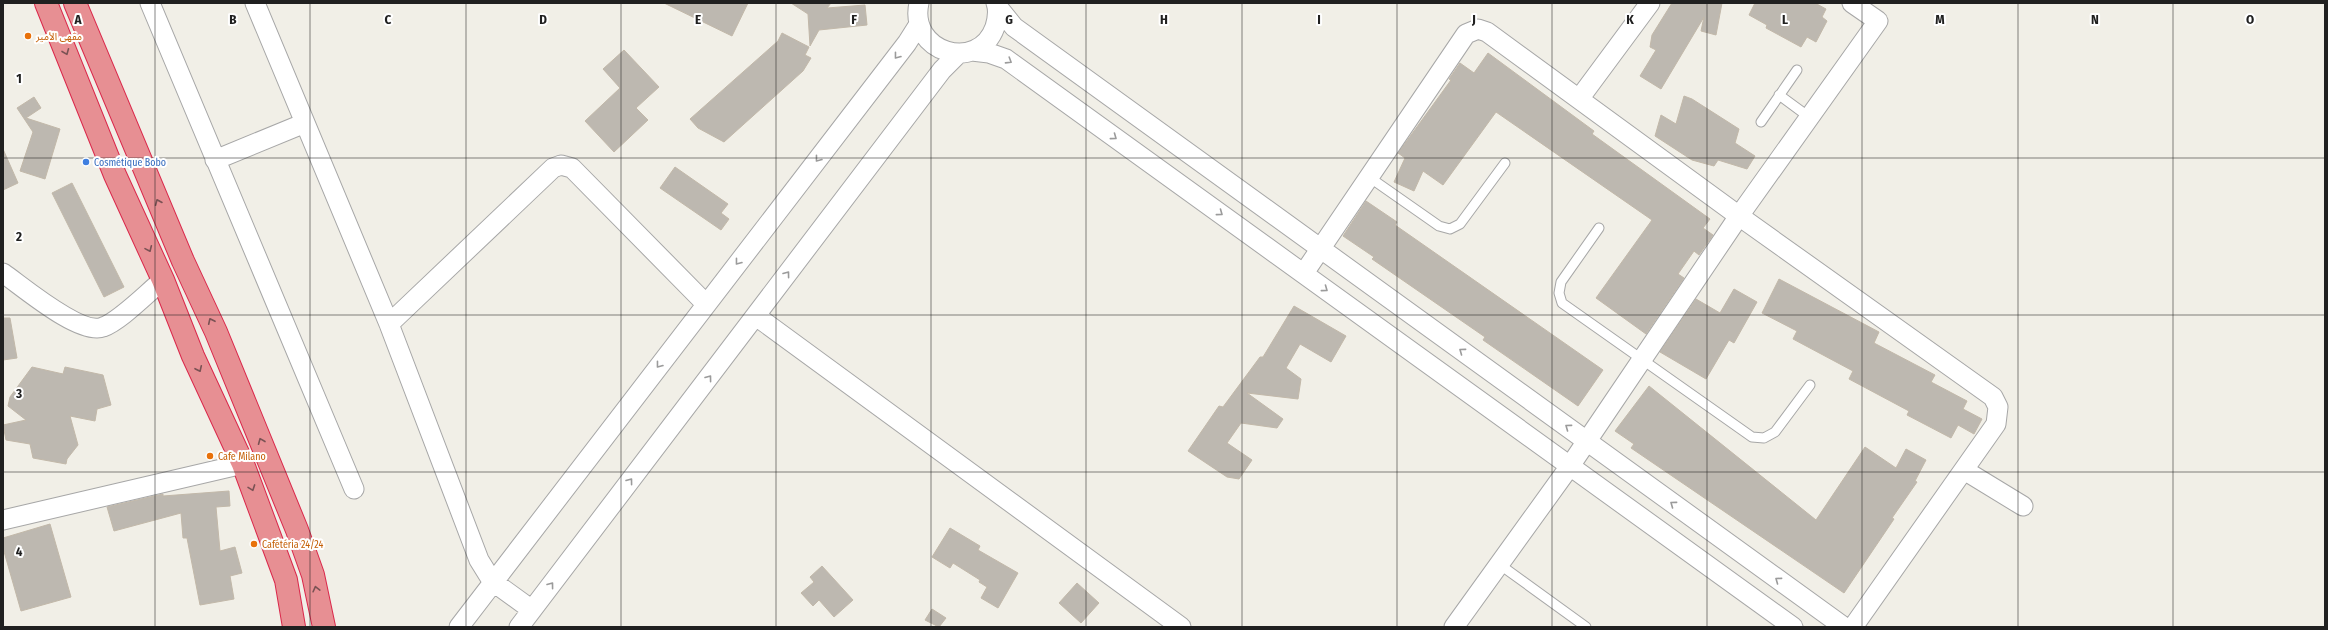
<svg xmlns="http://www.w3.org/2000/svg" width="2328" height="630" font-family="'Fira Sans Condensed','Noto Sans Arabic',sans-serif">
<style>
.building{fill:#bdb8b0;stroke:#c2b8a9}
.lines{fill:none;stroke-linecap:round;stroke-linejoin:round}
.lane-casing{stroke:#a7a7a7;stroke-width:11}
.street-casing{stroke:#a7a7a7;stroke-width:21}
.highway-casing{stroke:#da284b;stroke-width:24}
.lane{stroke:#fff;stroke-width:9}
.street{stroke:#fff;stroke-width:19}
.highway{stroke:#e78f93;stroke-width:22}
.oneway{stroke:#7a5254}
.oneway2{stroke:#9b9b9b}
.grid{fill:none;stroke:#202020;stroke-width:1;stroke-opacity:0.55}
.food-dot{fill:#e8710a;stroke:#fff;stroke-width:1.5}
.shop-dot{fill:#3f7fe0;stroke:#fff;stroke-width:1.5}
.labels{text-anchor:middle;stroke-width:4;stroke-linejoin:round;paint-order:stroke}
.food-label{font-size:10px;fill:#c56008;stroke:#fff;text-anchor:start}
.shop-label{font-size:10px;fill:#366cbe;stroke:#fff;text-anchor:start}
.grid-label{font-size:13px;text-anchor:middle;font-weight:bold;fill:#202020;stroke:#fff;stroke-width:4;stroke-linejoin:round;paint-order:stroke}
</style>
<rect width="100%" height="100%" fill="#f1efe7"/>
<path class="building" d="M664,3H748L732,36Z
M791,3H831L827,8L865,5L867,25L819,30L810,46L808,14Z
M1672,3H1722L1716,35L1701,31L1704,17L1661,89L1640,76L1656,50L1650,47L1652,35Z
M1755,3H1815L1826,9L1822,17L1827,21L1816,42L1807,37L1801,47L1766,28L1767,25L1749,15Z
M782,33L809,47L805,55L811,58L803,71L724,142L698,128L690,119L778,41Z
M624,50L659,87L636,108L648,120L614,152L585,121L620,88L603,69Z
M1488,53L1594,131L1592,134L1710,219L1703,228L1713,235L1699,255L1694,251L1678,274L1684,278L1646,334L1596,298L1652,220L1496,112L1443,185L1423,171L1414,191L1394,182L1405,158L1398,153L1451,80L1449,79L1460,63L1474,73Z
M1684,96L1692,99L1739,129L1735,143L1755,156L1747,169L1718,160L1714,166L1692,160L1655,136L1661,115L1676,124Z
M34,97L41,108L26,118L60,129L45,179L20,171L33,132L17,108Z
M3,149L18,183L3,190Z
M675,167L728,204L721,213L729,219L721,230L660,188Z
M72,183L124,287L104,297L52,193Z
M1366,201L1397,222L1395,225L1603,370L1578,406L1483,340L1485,337L1372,259L1374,257L1343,236Z
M1779,279L1879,332L1874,343L1935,375L1931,382L1967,401L1963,409L1982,419L1974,434L1958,425L1951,438L1907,415L1909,411L1849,379L1853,371L1793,339L1797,331L1762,313Z
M1734,289L1757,302L1734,343L1729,340L1706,379L1660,352L1696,299L1720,313Z
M1294,306L1346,336L1331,362L1300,344L1286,368L1301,379L1298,399L1247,393L1283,419L1277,428L1241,423L1227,443L1252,460L1239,479L1227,477L1188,451L1219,406L1223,407L1260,357H1263Z
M3,318H10L17,358L3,360Z
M32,367L63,374L65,367L103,375L111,405L97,409L95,421L70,416L78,445L67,459L66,464L33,458L30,444L6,440L3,425L26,420L8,406L10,397Z
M1649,386L1816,520L1865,447L1896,468L1906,449L1926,460L1915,481L1917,482L1892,518L1894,519L1844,593L1631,448L1634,444L1615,431Z
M229,491L230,506L216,507L220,551L235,547L242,573L230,576L234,599L200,605L187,538H183L181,513L114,531L107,507L163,494V496Z
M50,524L71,597L21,611L3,548V538Z
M950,528L980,546L978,550L1018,573L998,608L981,598L987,587L979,582L980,580L953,563L950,568L932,557Z
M822,566L853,600L834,617L819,600L813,606L801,593L814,582L810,577Z
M1077,583L1099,603L1081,623L1059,603Z
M932,609L946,618L939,627L925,620Z"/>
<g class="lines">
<g class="lane-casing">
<path id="lane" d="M1779,95L1809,117
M1761,122L1797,70
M1369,177L1439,226L1450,229L1460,224L1505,163
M1599,228L1561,282L1559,293L1562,303L1752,437L1764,438L1775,432L1810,385
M1499,564L1586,627"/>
</g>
<g class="street-casing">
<path id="street" d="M150,3L354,489
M255,3L389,324L479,560L492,581L532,610
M919,3C908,52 978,74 995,27C997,20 999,11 996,3
M997,6L1014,27L1844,627
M972,51L989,53L1006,59L1793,627
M1579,99L1650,3
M215,160L305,123
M3,273C22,286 80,336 103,327C120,321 147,293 163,280
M1304,273L1466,34L1478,29L1487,32L1739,216L1993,397L1998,407L1996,424L1853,627
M756,316L1181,627
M389,324L553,168L561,165L572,168L706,304
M1964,470L2023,506
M3,520L243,464
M459,627L907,43L919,24
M519,627L942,70L958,54
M1454,627L1570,466L1739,216L1878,21L1852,3"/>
</g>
<g class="highway-casing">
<path id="highway" d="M46,3L115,175L163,280L193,356L243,464L286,580L294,627
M75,3L183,261L216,332L297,530L313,575L324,627"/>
</g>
<use href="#lane" class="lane"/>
<use href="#street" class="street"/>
<use href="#highway" class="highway"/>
</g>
<defs><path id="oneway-chevron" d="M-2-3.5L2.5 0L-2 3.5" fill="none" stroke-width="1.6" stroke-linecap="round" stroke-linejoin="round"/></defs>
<g class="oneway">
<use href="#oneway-chevron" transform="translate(66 52) rotate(68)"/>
<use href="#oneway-chevron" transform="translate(158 202) rotate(-113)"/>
<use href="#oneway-chevron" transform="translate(149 249) rotate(66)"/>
<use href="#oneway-chevron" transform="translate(211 321) rotate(-115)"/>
<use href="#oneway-chevron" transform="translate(199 369) rotate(65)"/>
<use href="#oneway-chevron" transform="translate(261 441) rotate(-112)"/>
<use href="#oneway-chevron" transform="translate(252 488) rotate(70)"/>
<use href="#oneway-chevron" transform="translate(316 589) rotate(-104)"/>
</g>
<g class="oneway2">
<use href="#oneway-chevron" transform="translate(897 56) rotate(128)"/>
<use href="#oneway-chevron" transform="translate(1009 61) rotate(32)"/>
<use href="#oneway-chevron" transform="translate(1114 137) rotate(36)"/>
<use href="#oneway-chevron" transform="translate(818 159) rotate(128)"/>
<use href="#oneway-chevron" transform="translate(1220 213) rotate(36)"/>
<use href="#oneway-chevron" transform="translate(738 262) rotate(128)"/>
<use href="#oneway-chevron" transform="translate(787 274) rotate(-53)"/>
<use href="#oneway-chevron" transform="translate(1325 289) rotate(36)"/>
<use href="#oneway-chevron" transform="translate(1462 351) rotate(-144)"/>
<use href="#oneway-chevron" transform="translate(659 365) rotate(128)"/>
<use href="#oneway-chevron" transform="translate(709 378) rotate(-53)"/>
<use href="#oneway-chevron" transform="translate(1568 427) rotate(-144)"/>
<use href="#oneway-chevron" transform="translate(630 481) rotate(-53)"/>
<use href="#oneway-chevron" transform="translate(1673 504) rotate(-144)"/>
<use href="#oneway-chevron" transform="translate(1778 580) rotate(-144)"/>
<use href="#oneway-chevron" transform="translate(551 585) rotate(-53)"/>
</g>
<path class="grid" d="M155,3V627M310,3V627M466,3V627M621,3V627M776,3V627M931,3V627M1086,3V627M1242,3V627M1397,3V627M1552,3V627M1707,3V627M1862,3V627M2018,3V627M2173,3V627M3,158H2325M3,315H2325M3,472H2325"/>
<g class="food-dot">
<circle cx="28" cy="36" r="4"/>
<circle cx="210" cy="456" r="4"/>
<circle cx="254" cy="544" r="4"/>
</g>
<circle class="shop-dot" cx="86" cy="162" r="4"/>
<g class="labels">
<g class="food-label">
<text x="36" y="40">مقهى الأمير</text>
<text x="218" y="460">Cafe Milano</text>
<text x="262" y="548">Cafétéria 24/24</text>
</g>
<g class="shop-label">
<text x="94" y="166">Cosmétique Bobo</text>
</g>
</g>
<g class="grid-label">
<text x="78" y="24">A</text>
<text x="233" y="24">B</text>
<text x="388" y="24">C</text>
<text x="543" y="24">D</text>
<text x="698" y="24">E</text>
<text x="854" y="24">F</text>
<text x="1009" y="24">G</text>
<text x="1164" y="24">H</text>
<text x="1319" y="24">I</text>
<text x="1474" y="24">J</text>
<text x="1630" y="24">K</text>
<text x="1785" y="24">L</text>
<text x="1940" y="24">M</text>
<text x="2095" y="24">N</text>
<text x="2250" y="24">O</text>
<text x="19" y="83">1</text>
<text x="19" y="241">2</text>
<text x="19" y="398">3</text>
<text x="19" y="556">4</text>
</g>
<rect width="2328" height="630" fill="none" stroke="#202020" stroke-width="8"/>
</svg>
